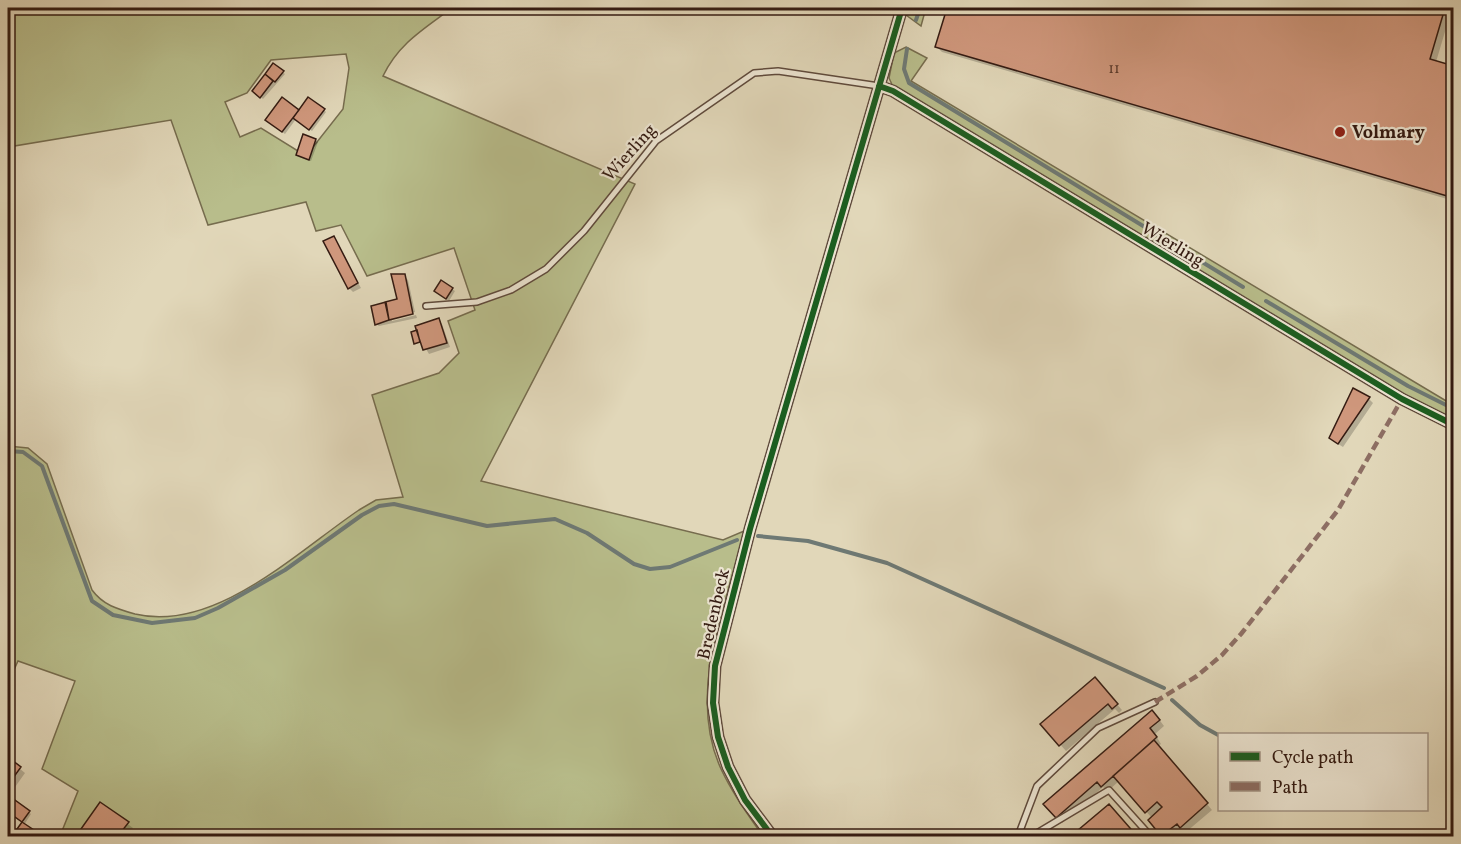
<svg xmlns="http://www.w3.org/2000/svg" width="1461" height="844" font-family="Vollkorn,serif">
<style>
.green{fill:#b8bd8b;stroke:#766c4e;stroke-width:1.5;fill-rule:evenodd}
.shadow{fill:#0003}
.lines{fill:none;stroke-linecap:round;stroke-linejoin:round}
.stream{stroke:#6e7974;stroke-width:4}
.building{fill:#cf977c;stroke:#341b12;stroke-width:1.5}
.lane-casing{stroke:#5f4a3c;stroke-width:8}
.street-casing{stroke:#5f4a3c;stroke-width:13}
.lane{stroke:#ece5d2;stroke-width:5}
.street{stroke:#ece5d2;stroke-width:10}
.quiet{stroke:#8d6e63;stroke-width:4.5;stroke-dasharray:9 4.5;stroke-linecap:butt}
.cycleway-casing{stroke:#ece5d2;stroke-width:10}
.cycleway{stroke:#1b5e20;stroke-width:6}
.poi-dot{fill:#8f2418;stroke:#ece5d2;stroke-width:2}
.labels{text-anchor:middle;stroke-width:4.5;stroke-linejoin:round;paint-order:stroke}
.number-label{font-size:15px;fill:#5b3a2c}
.poi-label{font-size:18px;font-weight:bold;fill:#341b12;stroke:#ece5d2;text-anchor:start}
.street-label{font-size:18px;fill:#341b12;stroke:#ece5d2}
</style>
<rect width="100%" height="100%" fill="#e1d7b9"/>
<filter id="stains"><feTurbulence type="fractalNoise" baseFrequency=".00333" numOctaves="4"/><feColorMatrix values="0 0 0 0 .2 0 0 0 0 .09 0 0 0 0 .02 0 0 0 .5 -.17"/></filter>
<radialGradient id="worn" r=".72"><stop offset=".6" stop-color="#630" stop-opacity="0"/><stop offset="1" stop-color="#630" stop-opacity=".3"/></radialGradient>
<path class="green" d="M8,8H452C424,29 399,43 383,76L635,184L481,481L723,540L744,531C727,608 685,694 722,771C732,792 745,811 758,829L755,836H60L78,791L42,769L75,681L18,661L8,683V446L28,448L47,464L92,590C103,605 117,609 135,614C215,633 298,551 359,510L376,500L403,497L372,395L439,373L459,353L448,321L475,310L454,248L367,276L341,225L316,231L306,202L208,225L171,120L8,147ZM346,54L349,68L343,109L306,156L261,128L240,137L225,102L247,93L271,60Z
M908,8H926L921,26L906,15Z
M906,47L927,58L911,81L1453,405V423L1402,398L894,89L889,78L894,53Z"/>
<path class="shadow" d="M948,8H1452L1436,62L1454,67V201L942,52L937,47Z
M274,65L285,74L263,99L254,91Z
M324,110L326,112L312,131L296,119L285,134L269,122L299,112Z
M316,140L318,142L311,161L298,155Z
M333,238L361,288L353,292L349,288Z
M404,276L408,280L415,312L392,318V321L416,315L417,318L379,326L376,324L399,300Z
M441,282L455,291L449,301L438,293Z
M438,320L442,324L450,347L429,354L422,342L416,343V332Z
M1369,399L1373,403L1343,447L1335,442L1331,438Z
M1100,685L1122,710L1119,713L1115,709L1066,751L1042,724Z
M1158,718L1164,726L1155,734L1161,744L1158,746L1212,810L1186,832L1183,829L1173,836H1164L1150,820L1152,818L1119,781L1108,791L1103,787L1062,823L1057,817Z
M8,759L25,773L8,797L31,814L24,825L40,836H14L24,822L8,811Z
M101,804L133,828L127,836H77Z
M1109,806L1136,836H1074Z"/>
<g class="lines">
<path class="stream" d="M916,20L920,8
M907,49L904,69L909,83L1243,287
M1266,301L1408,386L1454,409
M8,451L23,452L42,466L92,601L113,615L152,623L195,618L218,608L285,570L362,515L379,506L394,504L487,526L555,519L587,533L634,564L650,569L670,567L737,540
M758,536L808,541L887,563L1164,688
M1172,700L1200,725L1220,736"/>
</g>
<path class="building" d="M947,8H1445L1430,59L1454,66V198L935,47Z
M273,63L284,71L275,82L265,74Z
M265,74L273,81L260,98L252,91Z
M282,97L299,110L282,132L265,120Z
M308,97L325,109L309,130L293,118Z
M303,134L316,139L309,160L296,155Z
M334,236L358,283L348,289L323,241Z
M391,274H405L413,314L389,320L385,302L397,299Z
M441,280L453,288L446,299L434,291Z
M386,302L389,320L375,325L371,306Z
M439,318L447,343L423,350L415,326Z
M417,330L420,342L414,344L411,332Z
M1353,388L1370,397L1338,444L1329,438Z
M1095,677L1118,704L1112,709L1108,704L1059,746L1040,724Z
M1152,710L1160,720L1150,728L1157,737L1101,787L1097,782L1056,818L1043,804Z
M1154,740L1208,803L1180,828L1177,824L1161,836L1148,820L1162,807L1157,802L1145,813L1113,776Z
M8,757L21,767L8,785Z
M8,795L30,811L22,822L8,812Z
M100,802L129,822L118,836H76Z
M1109,804L1137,836H1071Z
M22,822L43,836H12Z"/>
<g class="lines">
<g class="lane-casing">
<path id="lane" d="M426,306L477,302L511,290L546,269L584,231L656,141L754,73L778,71L879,86
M1018,836L1037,786L1098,728L1155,702
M1032,836L1109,790L1146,831"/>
</g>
<g class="street-casing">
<path id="street" d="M879,86L893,91L1402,399L1454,425
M772,836L745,800L728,767L718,737L713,703L715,666L750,529L902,8"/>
</g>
<use href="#lane" class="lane"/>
<use href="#street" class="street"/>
<path class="quiet" d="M1155,702L1197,676L1222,655L1241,634L1338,510L1402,399"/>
<g class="cycleway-casing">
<path id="cycleway" d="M879,86L893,91L1402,399L1454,425
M772,836L745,800L728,767L718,737L713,703L715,666L750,529L902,8"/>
</g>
<use href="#cycleway" class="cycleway"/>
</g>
<circle class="poi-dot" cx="1340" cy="132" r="6"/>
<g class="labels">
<g class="number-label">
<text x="1114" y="73">11</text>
</g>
<g class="poi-label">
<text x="1352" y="138">Volmary</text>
</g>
<g class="street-label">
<text transform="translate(629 152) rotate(-48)" y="6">Wierling</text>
<text transform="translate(1173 244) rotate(31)" y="6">Wierling</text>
<text transform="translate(713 614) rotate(-77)" y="6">Bredenbeck</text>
</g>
</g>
<rect width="1461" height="844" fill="none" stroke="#e1d7b9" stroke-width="30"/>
<rect x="9" y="9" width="1443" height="826" fill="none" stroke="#341b12" stroke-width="3"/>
<rect x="15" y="15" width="1431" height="814" fill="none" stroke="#341b12" stroke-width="1.5"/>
<rect x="1218" y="733" width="210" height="78" fill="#ece5d2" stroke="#a29485" stroke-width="1.5"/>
<rect x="1230" y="752" width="30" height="9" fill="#1b5e20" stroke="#a29485" stroke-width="1.5"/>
<text x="1272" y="763" font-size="18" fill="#341b12">Cycle path</text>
<rect x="1230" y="782" width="30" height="9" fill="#8d6e63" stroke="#a29485" stroke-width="1.5"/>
<text x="1272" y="793" font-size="18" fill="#341b12">Path</text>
<rect width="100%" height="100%" filter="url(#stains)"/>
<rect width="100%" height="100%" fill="url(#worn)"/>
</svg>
